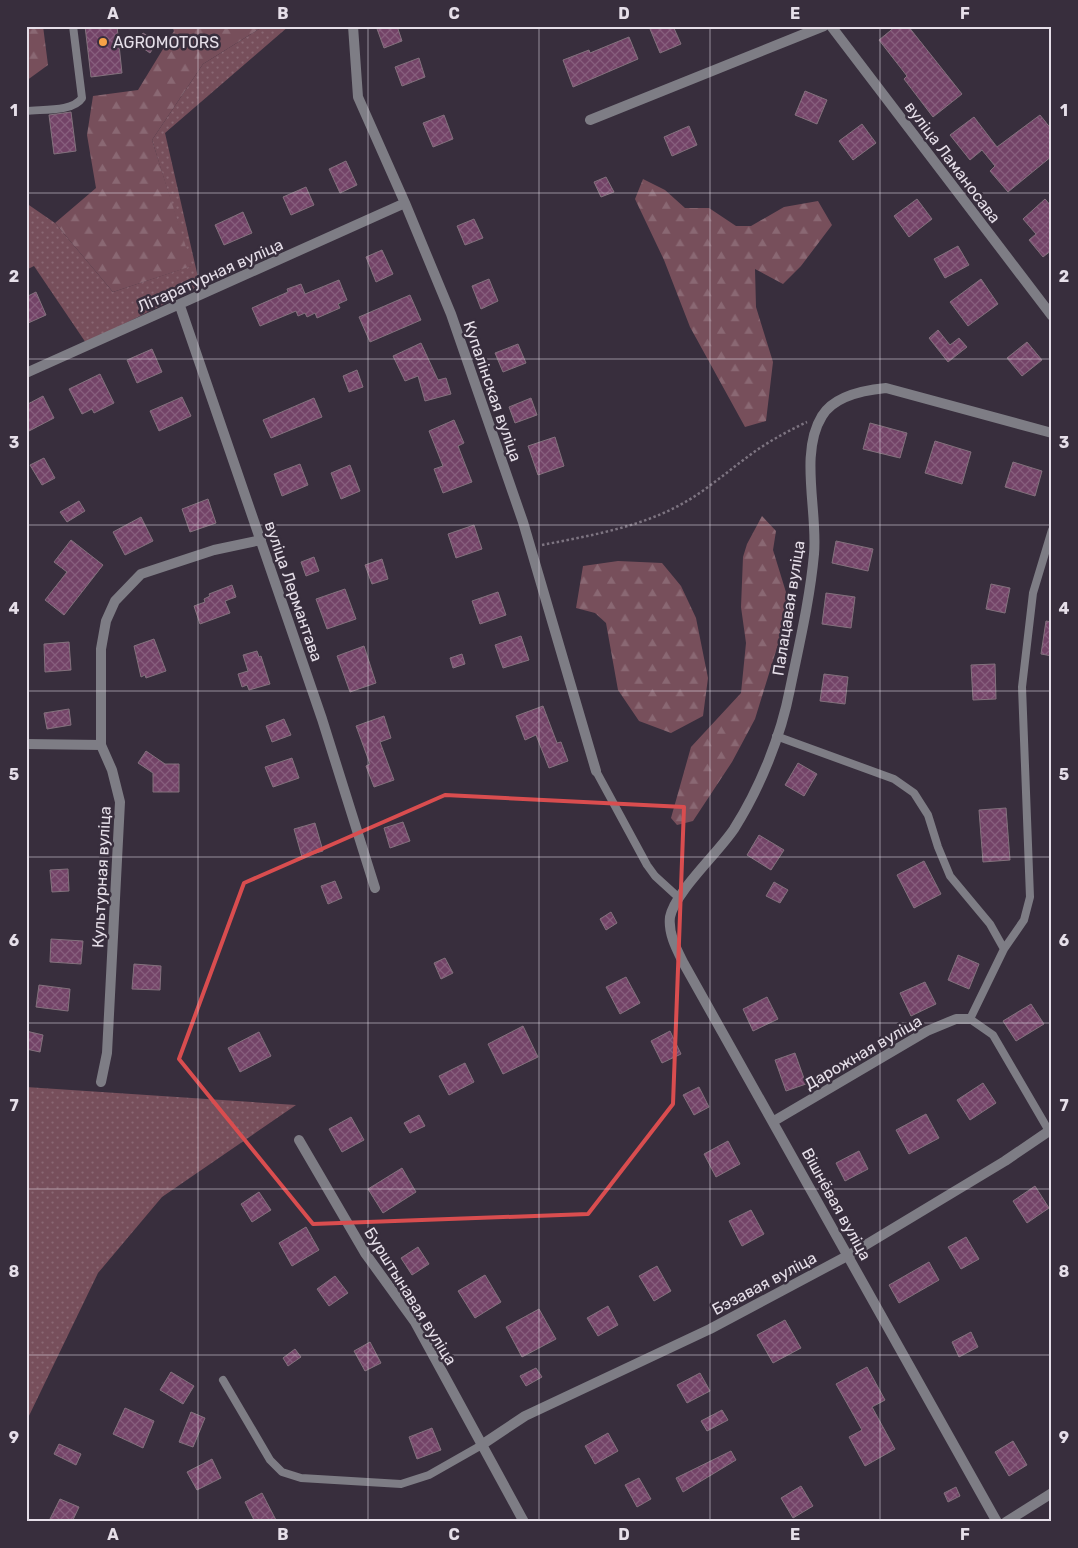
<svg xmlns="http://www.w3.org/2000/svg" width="1078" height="1548" font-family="Rubik,sans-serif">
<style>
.grass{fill:url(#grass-dots)}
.forest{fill:url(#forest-firs)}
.building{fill:url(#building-cross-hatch);stroke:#83717d}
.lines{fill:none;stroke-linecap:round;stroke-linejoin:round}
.path{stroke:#7d7481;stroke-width:2.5;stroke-dasharray:2.5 2.5;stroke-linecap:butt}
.service{stroke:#7e7d85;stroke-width:8}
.minor{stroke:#7e7d85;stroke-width:10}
.marked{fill:none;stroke:#d94d4f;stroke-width:4;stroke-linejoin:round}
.grid{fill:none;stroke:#e6dfe9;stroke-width:1;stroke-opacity:0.55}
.poi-dot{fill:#f6a247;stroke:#382e3d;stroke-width:2}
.labels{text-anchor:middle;stroke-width:5;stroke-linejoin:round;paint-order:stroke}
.poi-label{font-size:16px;fill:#e6dfe9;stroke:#382e3d;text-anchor:start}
.street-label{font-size:16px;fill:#e6dfe9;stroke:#382e3d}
.neatline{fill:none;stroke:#e6dfe9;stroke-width:2}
.grid-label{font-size:16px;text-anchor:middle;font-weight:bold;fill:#e6dfe9}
</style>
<defs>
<pattern id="grass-dots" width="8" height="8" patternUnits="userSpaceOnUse" patternTransform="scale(1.25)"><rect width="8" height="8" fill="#774f5b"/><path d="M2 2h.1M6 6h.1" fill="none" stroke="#8a6873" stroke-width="1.8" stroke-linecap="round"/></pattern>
<pattern id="forest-firs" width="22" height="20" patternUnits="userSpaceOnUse" patternTransform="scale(1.25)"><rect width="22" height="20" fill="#774f5b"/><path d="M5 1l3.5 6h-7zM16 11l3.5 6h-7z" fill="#8a6873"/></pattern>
<pattern id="building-cross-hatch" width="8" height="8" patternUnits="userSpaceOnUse" patternTransform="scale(1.25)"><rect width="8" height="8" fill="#734367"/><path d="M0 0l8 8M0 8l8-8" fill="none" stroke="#875e7d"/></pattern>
</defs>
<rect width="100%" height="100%" fill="#382e3d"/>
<path class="grass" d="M259,26H289L165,133L200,286L86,343L34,266L26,270V203L55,223L113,292L191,266L152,140L203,64L259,29Z
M26,1087L296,1105L162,1197L98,1273L26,1422Z"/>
<path class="forest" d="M26,26H43L48,65L26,81Z
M172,26H259V29L203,64L152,140L192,266L113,292L55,223L96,188L87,135L93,96L138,90L174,31Z
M643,179L665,190L685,208H709L736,226H751L784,207L818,201L832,225L801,266L783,284L755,269L756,307L773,362L766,421L745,427L690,327L664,260L635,199Z
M762,516L776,531L773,550L789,602L780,638L755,719L732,762L693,821L677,825L671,818L691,747L741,693L746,643L741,607L743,557L747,544Z
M618,561L662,563L681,586L696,618L708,678L703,716L671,733L639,721L618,690L606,623L595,613L576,608L583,566Z"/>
<path class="building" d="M85,26H117L122,73L91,77Z
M376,26H397L402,41L384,48Z
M656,26H673L681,44L660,53L650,29Z
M896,26H908L962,94L933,117L904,79L907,76L879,40Z
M143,33L157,42L150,53L137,44Z
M629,37L638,59L573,87L563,60L589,50L590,53Z
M419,58L425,77L402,86L395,67Z
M805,91L827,100L817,124L795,115Z
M71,112L76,151L54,154L49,115Z
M444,115L453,139L433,147L423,123Z
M1040,115L1052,130V156L1008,192L990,171L995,166L982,150L970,160L950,135L974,117L997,147Z
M862,124L876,143L853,160L839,141Z
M689,126L697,145L672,156L664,137Z
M346,161L357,185L340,193L329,169Z
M606,177L614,192L601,197L594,182Z
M306,187L314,205L291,215L283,197Z
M917,199L932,219L909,237L894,216Z
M1045,199L1052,207V250L1043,257L1029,240L1036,234L1023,219Z
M243,212L252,233L224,245L215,225Z
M474,219L483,238L465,245L457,226Z
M958,246L969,265L945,278L934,259Z
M382,250L393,274L376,282L366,257Z
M489,279L498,301L481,309L472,286Z
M981,279L998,304L968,326L950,302Z
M339,280L347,300L338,304L340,308L317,318L315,313L307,317L305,313L298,316L296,311L260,326L252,308L288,292L287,289L301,284L305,294Z
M36,292L46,315L26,324V297Z
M410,295L421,320L370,342L359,317Z
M938,330L950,345L959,338L967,347L948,362L929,338Z
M1027,342L1042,360L1022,376L1007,358Z
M421,343L438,380L446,378L451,394L425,401L418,376L405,381L393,356Z
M518,344L526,363L503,372L495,353Z
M152,349L162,372L137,383L127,360Z
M357,370L363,387L349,392L343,376Z
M100,374L114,403L94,413L92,409L82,414L69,389Z
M43,396L54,418L29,431L26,424V405Z
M182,397L191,416L159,431L150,411Z
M314,398L322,417L271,438L263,420Z
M531,398L537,415L515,423L509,407Z
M454,420L464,443L458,446L472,482L443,493L434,469L443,466L429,431Z
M870,423L907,433L900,458L863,449Z
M555,437L564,466L538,475L528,446Z
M935,441L971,452L962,484L925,473Z
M44,458L55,478L42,485L30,465Z
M1013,462L1042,471L1035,496L1005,487Z
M300,464L308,485L282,496L274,474Z
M350,465L360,491L341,499L331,473Z
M208,499L216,523L190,532L182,509Z
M79,501L85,511L67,522L60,512Z
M141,517L153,541L125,555L113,532Z
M474,525L482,549L456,558L448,534Z
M71,540L103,565L64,615L45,600L67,572L54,562Z
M836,541L873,549L868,571L832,563Z
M314,557L319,571L306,576L301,562Z
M382,559L388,579L372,584L365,565Z
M991,584L1010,588L1005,613L986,609Z
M232,585L236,597L225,601L230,613L200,624L194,606L205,602L204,599L210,596L209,594Z
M345,589L356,619L327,629L316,599Z
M498,592L506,615L480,624L472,601Z
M826,593L855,597L851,628L822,624Z
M1046,621L1052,622V656L1041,654Z
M521,636L529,660L503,668L495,645Z
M154,639L166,671L146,678L145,675L141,677L134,646Z
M69,642L71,670L45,672L44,644Z
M364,646L376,683L350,692L337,656Z
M257,651L259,657L261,656L270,684L249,690L247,685L242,687L238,674L248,671L243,655Z
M462,654L465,664L453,668L450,658Z
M995,664L996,699L973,700L971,665Z
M824,674L848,677L845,704L820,701Z
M543,706L557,743L561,742L568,761L549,768L536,735L525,740L516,716Z
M69,709L71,725L47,729L44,713Z
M384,716L391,738L380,742L394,780L374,787L366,766L370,764L356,726Z
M284,719L291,735L272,742L266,726Z
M146,751L165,764H179V792H153V773L138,763Z
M292,758L299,778L273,787L265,767Z
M798,763L817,774L804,796L785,785Z
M1006,808L1010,860L983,862L979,810Z
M403,822L410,841L390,848L384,828Z
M315,823L323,851L302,857L294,829Z
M759,835L784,850L771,870L747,855Z
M924,861L941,894L914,908L897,875Z
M68,869L69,891L52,892L50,870Z
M335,881L342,898L328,904L321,886Z
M774,882L788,890L780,903L766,896Z
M611,912L617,923L606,930L600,919Z
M51,939L83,941L81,964L50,962Z
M958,955L979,964L969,989L948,980Z
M445,958L453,973L441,979L434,963Z
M134,964L161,966L160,990L132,989Z
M626,977L640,1003L620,1014L606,987Z
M925,982L936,1004L911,1016L900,993Z
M39,985L70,989L68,1011L36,1007Z
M767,997L778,1019L753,1031L743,1009Z
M1031,1004L1044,1024L1016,1041L1003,1021Z
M523,1026L538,1057L503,1074L488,1044Z
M26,1031L43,1035L40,1052L26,1049Z
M670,1031L681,1054L662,1063L651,1041Z
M259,1032L271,1056L240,1072L228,1048Z
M795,1053L806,1084L786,1091L775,1060Z
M465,1063L474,1082L449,1095L439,1076Z
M983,1083L996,1103L970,1120L957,1100Z
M699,1087L709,1107L694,1115L683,1095Z
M926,1114L939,1138L909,1154L896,1130Z
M419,1115L425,1126L410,1133L404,1123Z
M351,1117L364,1140L342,1152L329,1129Z
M728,1141L740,1164L716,1177L704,1154Z
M859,1151L868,1169L845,1181L836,1163Z
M402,1168L416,1192L383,1213L368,1189Z
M1035,1186L1049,1208L1027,1223L1013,1201Z
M259,1192L271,1210L252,1222L241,1204Z
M751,1210L764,1234L742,1246L729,1221Z
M306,1227L319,1250L292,1266L279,1243Z
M966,1237L979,1259L961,1269L948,1247Z
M418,1247L429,1264L412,1275L401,1258Z
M929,1262L939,1280L899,1303L889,1285Z
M657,1266L671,1291L654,1301L639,1276Z
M485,1275L501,1302L475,1318L458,1291Z
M335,1276L348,1293L329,1306L317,1289Z
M608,1306L618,1325L598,1336L587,1318Z
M539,1309L556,1339L522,1357L506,1327Z
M785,1320L801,1348L773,1363L757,1335Z
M971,1332L978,1347L959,1357L952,1342Z
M370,1342L381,1363L365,1371L354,1351Z
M295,1349L301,1357L288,1366L283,1358Z
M867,1367L885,1400L872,1407L895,1449L865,1466L849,1437L862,1430L836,1384Z
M536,1368L542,1377L526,1386L520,1376Z
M171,1372L194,1386L183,1404L160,1390Z
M700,1373L710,1391L687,1403L677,1385Z
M125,1408L154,1421L143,1448L113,1434Z
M722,1410L728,1420L707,1431L701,1421Z
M191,1412L205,1418L193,1447L179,1442Z
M432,1428L441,1450L417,1459L409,1437Z
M608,1433L618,1451L595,1464L585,1446Z
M1013,1441L1027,1465L1009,1476L995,1452Z
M59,1444L81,1454L76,1465L54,1454Z
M731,1451L736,1460L683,1492L676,1478Z
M212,1459L221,1478L197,1490L187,1472Z
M639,1478L651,1499L637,1507L625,1485Z
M801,1486L813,1506L793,1518L781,1498Z
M956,1487L960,1496L948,1502L944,1493Z
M262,1493L277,1522H255L245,1502Z
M60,1499L79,1507L72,1522H57L50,1519Z"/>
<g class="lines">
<path class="path" d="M542,545C588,536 637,528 680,505C708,490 731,468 757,450C773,439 790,430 807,422"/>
<path class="service" d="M26,111C42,109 73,112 82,98L73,26
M776,736L894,779L914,793L928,815L938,847L950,876L990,924L1004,949
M596,771L647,865L655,876L678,897
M1049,1131L993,1035L970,1019L1004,949L1024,920L1030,897L1022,687L1033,593L1052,530
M223,1380L270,1460L282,1472L301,1478L401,1484L429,1475L480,1446"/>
<path class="minor" d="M353,26L358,97L405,203L451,314L523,522L596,771
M831,26L1052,316
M590,120L824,26
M180,306L322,719L375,888
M26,373L405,203
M26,744L101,745
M101,1082L107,1053L120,802L112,770L101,745V649L106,621L115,601L141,574L214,550L261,540
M774,1121L927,1031L956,1019H970
M299,1140L365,1253L415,1322L524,1522
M480,1446L525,1416L710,1329L849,1255L1005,1161L1052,1129
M997,1522L684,964C677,950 668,934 670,917C675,892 718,853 734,829C760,788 781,736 790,689C799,645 810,599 814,554C818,512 799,453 822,416C834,396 865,390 886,388L1052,433
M1006,1522L1052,1493"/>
</g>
<path class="marked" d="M445,795L684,807L673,1104L588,1214L313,1224L179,1059L244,883Z"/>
<path class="grid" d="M198,26V1522M368,26V1522M539,26V1522M710,26V1522M880,26V1522M26,193H1052M26,359H1052M26,525H1052M26,691H1052M26,857H1052M26,1023H1052M26,1189H1052M26,1355H1052"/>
<circle class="poi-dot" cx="103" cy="42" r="5"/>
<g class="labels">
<g class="poi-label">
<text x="113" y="48">AGROMOTORS</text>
</g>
<g class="street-label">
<text transform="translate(953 162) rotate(53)" y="6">вуліца Ламаносава</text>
<text transform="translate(210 275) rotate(-24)" y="6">Літаратурная вуліца</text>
<text transform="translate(493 391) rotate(71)" y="6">Купалінская вуліца</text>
<text transform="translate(294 591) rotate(71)" y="6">вуліца Лермантава</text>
<text transform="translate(788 608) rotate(-81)" y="6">Палацавая вуліца</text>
<text transform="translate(101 877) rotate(-87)" y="6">Культурная вуліца</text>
<text transform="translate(863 1052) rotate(-30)" y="6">Дарожная вуліца</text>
<text transform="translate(837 1204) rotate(61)" y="6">Вішнёвая вуліца</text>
<text transform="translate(764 1283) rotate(-28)" y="6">Бэзавая вуліца</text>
<text transform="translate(411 1296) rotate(58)" y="6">Бурштынавая вуліца</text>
</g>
</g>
<rect width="1078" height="1548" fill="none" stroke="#382e3d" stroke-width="55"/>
<rect x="28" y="28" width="1022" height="1492" class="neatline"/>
<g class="grid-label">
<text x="113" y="19">A</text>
<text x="283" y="19">B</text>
<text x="454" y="19">C</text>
<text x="624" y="19">D</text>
<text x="795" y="19">E</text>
<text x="965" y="19">F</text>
<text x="14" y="116">1</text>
<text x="1064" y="116">1</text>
<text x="14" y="282">2</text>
<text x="1064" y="282">2</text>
<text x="14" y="448">3</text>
<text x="1064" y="448">3</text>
<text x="14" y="614">4</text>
<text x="1064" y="614">4</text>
<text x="14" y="780">5</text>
<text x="1064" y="780">5</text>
<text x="14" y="946">6</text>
<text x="1064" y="946">6</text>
<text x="14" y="1111">7</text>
<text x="1064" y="1111">7</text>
<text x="14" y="1277">8</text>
<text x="1064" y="1277">8</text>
<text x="14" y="1443">9</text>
<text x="1064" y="1443">9</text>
<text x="113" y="1540">A</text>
<text x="283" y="1540">B</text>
<text x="454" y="1540">C</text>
<text x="624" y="1540">D</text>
<text x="795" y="1540">E</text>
<text x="965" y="1540">F</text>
</g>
</svg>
